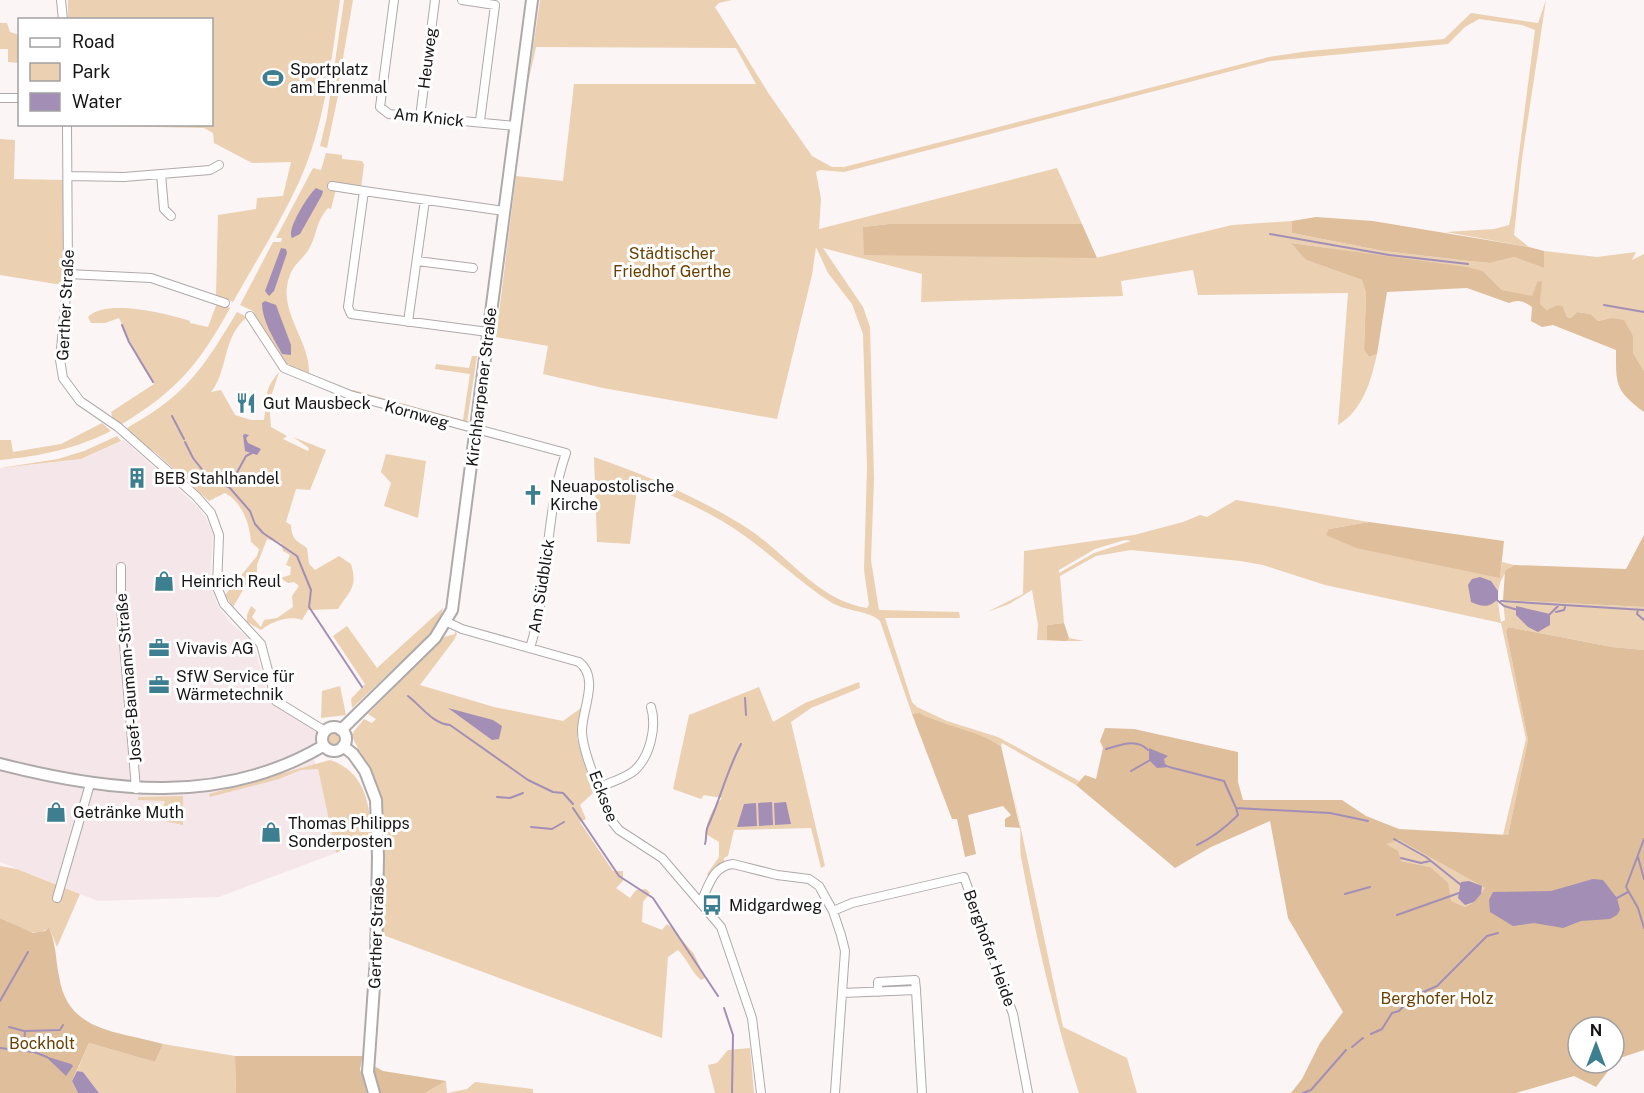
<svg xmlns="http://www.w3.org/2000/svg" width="1644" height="1093" font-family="'Public Sans',sans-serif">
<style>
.built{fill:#f5e7e9}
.green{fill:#ebd0b2;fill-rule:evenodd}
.forest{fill:#dfbe9b;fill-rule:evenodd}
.water{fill:#a38fb6}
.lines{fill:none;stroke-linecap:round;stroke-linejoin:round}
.stream{stroke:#a38fb6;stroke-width:2}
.street-casing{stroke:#afa9aa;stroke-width:10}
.secondary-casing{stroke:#afa9aa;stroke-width:14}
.street{stroke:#fff;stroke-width:8}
.secondary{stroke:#fff;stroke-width:10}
.labels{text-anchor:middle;stroke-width:6;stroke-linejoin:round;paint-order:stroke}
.street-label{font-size:16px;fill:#171515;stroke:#fff}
.poi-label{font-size:16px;fill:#171515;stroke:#fff;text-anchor:start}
.park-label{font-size:16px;fill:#6b4101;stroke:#fff}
</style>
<rect width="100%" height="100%" fill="#fbf5f5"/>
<path class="built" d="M124,440L194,503L206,517L213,535L210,583L218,606L231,623L254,643L265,687L277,706L313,726L319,736V740L309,747L318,769L336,853L219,897L98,901L0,862V468L82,459Z"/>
<path class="green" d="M68,0H340C331,62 325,125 299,182C280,223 255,263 233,302L216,295L218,215L256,209L257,198L283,196L291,162L252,163L214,143L213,133L204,128L106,126L212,124V20L68,19Z
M344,0H353L339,81H345L339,91L327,148L320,146L327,117Z
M540,0H732L719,3L715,7L769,94L812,156L832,167H844L1269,57L1309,51L1444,39L1471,13L1538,23L1546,0L1522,158L1514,235L1529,247L1446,232L1494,229L1509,225L1511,216L1535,30L1522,25L1479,19L1465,27L1448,44L1270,61L844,172L820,170L816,172L821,199L819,229L1057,168L1082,224H889L863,227L1096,258L1232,225L1292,221V233L1383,251L1469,261L1490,263L1514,257L1544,268V251L1597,257L1636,252L1632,260L1644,254V371L1633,353V336L1611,318L1598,321L1591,314L1577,312L1571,318L1567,317L1563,307L1547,310L1540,304L1541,282H1537L1532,297L1502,290L1483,271L1292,243L1306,260L1362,280L1366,293L1364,350L1369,357L1377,354C1371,381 1363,410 1338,425L1348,293L1198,295L1193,270L1121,281L1123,296L921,302L922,274L823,248L863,307L870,327L874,479L871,560L879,610L959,612L960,618H885L912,702L917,707L947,721L998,737L1079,781L1076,785L1002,743L1001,746C982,734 963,732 943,725C932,721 924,712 912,714L880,621C869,610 845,612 829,601C800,582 774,557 745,536C712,512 675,497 638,481L630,544L597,542L594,457C646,475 700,498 747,528C786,553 818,601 867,608L869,605L864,570L867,467L863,334L852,304L828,273L816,247L812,275L777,419L603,388L543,374L548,346L496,337L516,176L563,181L574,84H756L736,48L536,47L528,83Z
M0,23H7L10,32L19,35V63L8,62V49H0Z
M0,139L15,140L14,179L65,180L62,285L0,275Z
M326,153L342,155V159L362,161L364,165L361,188L337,185L331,209L328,208C315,223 318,233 309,249C304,258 293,265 290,275C276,311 310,339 309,373L350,391L353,390L463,420L470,374L435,369L436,364L469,368L472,356H477L467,423L350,393L286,366L253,311L240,305L273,242H281L282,238H276L313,168L321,170Z
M217,303L230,308C199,364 178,390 122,424L113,420L111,412L154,384L139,361L119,318L105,323H91L88,317C106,298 168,314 190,321V323L208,327Z
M237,312L247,317C222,337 228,372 211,392L221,390L235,415L251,420H264C268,398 262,392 279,372L269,403L271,427L287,436L283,439L308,451L309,448L293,437L326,450L310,490L296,489L286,522L291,525C292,540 296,540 307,548L309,564L315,570L339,556L351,564C358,588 350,590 338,609L308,610L302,620C289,615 271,622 261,630L247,622V615L251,606L256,610L252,617L261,627L264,620L277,618L293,607L292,596L299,586L294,582L288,583L280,578L290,575L291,567L286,565L290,555L283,551L281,543L267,539L257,565V573L249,580L233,607L225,595L257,556L259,549L251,542C250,524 242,502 225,493L209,501L156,453L139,442L127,428C187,394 202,370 237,312Z
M102,423L111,431C75,449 41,456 0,460V440H11L13,452L61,444Z
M117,436L121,441L81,459L0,468L58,459L84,451Z
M386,454L426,461L418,518L384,506L391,483L381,472Z
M1236,500L1369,522L1329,529L1500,577L1502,562L1514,565C1494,579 1497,600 1501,622L1505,620L1503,600L1644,607V650L1612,647L1508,627L1506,631L1528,740L1508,835H1503L1526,739L1501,623L1325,585L1263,565L1240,561L1131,550L1096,556L1060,576L1064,623L1047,625L1065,641L1069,638L1084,641L1037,640L1038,625L1032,590L1009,604L987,612L1023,594L1024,551L1134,535L1183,522L1200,515L1207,517ZM1125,540L1131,541L1094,553L1059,573V570L1095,549Z
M443,608L439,622L429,636L352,708L351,699L365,684L333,636L347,626L377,668Z
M455,631L457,634L454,640L420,685L494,707L563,721L581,708L577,738L593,793L580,805L586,819L580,822L613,871H623V881L616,888L630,898L636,890L646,889L650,893L643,902L642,922L662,930L667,924L671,927L694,954L705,978L701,980C692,973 687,959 678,950L668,957L662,1038L383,935L381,936L377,1001L372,775L356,750L358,748L351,735L364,719L372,723L376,719L368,714L444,637L455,634Z
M859,682L860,688L811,708L791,722L825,866L821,868L811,828L734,830L728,856L724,858V866L710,879L707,874L719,857V842L706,834C707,819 712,809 722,798L704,795L701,799L673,789L689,715L759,687L773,722L805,703Z
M340,686L346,715L321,718L322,691Z
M326 740a7 7 0 1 1 14 0a7 7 0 1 1-14 0Z
M330,760C365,771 371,806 371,839L336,853L318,769L301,770L279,779L210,797L209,794Z
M1013,791L1063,1027L1127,1058L1137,1093H1079C1054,1017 1036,937 1022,862C1019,850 1021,839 1020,827C1018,815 1015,803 1013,791Z
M183,796V825L160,820L165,801L138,800V797Z
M1399,840L1485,888L1474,902L1465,907L1450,901L1447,890L1430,867L1401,861L1385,843Z
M0,866L17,869L80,894L57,947L49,927C35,942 15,923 0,918Z
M89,1043L155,1062L163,1044L235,1056L236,1093H99L83,1072L77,1071Z
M750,1048L754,1093H715L708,1065L717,1063L728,1050Z
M446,1081L447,1093L467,1089L475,1082L533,1089V1093H425Z"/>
<path class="forest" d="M1316,217L1373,221L1529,247L1544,251V268L1514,257L1490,263L1469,261L1383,251L1292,233V221Z
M889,224H1082L1097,258L864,255L863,227Z
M1291,243L1467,267L1483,271L1502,290L1532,296L1537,282L1542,281L1540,304L1547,310L1558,305L1563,307L1567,317L1571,318L1577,312L1591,314L1598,321L1611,318L1624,320L1633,336V353L1644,371V412C1615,390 1616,385 1616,350L1553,325L1542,327L1531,321L1532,307C1524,301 1518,299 1509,303L1467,288L1387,292L1377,354L1369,357L1364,350L1366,293L1362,280L1306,260Z
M1369,522L1504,541L1500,578L1356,548L1326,535L1329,529Z
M1644,535V607L1503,600L1505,571L1514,565L1626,569Z
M1064,623L1069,638L1066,641L1047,640V625Z
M1508,627L1612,647L1644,650V1050L1617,1059L1596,1087L1574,1076L1516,1093H1291L1302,1079L1320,1043L1343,1012L1288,918L1270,821L1211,847L1175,868L1076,785L1085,775L1096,779L1103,748L1100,741L1105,728L1134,729L1238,752V782L1243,800H1342L1366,816L1399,829L1508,835L1528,740L1506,631ZM1399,840L1485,888L1474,902L1465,907L1451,901L1448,883L1430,867L1401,861L1398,851L1386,844ZM1578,1027H1614V1063H1578Z
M919,713C946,727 976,730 1001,746L1020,828L1005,827V819L1011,815L1003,806L968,815L976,854L965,857L957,819H952L912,714Z
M0,918L33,933L45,931L49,927C57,949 55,955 59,976C67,1032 117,1031 163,1044L155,1062L89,1043L72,1081L78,1093H0Z
M235,1056H363L360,1069L367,1093H236Z
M372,1065L383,1071L446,1081L425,1093H377Z"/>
<path class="water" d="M316,188L323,191L322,195L300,234L292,238C286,230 308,195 316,188Z
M281,248L286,249L287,253L274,291L269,296L265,291Z
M265,301L276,305L291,345V355L282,354C274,339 262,321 262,303Z
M245,434L249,435L246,438L248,443L261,449L257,455L245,451L243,435Z
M1480,577L1491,581L1498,591V599C1489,608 1482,607 1471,602L1468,585L1472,579Z
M1516,606L1550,614V625L1538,632L1528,627L1516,615Z
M448,708L493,720L502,726L499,739L492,740Z
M1149,748L1168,756L1164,759L1165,764L1171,767L1157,768L1149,760Z
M772,802L773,825L759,826L758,803Z
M786,802L791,824L775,825L774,803Z
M756,803L757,826L737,827L744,804Z
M1593,879L1603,880L1617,898L1620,910L1617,915L1610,919L1581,921L1563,928L1534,923L1513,926L1490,912L1489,900L1493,892L1551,891Z
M1469,881L1482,886L1481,894L1474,902L1465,905L1458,898L1461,882Z
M45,1056L71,1064L73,1066L66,1076Z
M77,1071L83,1072L99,1093H78L72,1081Z"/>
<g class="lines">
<path class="stream" d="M1270,234L1389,255L1468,264
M1604,305L1644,312
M122,325L129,342L153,382
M172,416L184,439
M185,442L193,458L212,482L229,487L250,511L255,524L263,533L297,556L311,590L309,607L362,687
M229,487L246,456L252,453
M1497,600L1504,606L1518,610
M1501,601L1644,610
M1638,610L1637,614L1644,620
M1556,612L1564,610L1565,607
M1550,614L1558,606
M408,696C421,706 433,724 450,725L528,780L553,792L563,793L573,804
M745,698L746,715
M1106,749C1121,745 1136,738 1148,750
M1169,767L1224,781L1236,808L1330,813L1368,821
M1131,771L1152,759
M497,797L510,798L523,793
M573,808L619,876L653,898L718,996
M531,827L552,829L564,822
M1394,839L1426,857L1461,885
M1644,839L1626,887L1638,908L1644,928
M705,844C707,838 705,832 708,826C720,800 727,770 741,744
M1197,845C1212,838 1225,828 1238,815L1236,808
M1638,857L1644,879
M1401,858L1421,863L1430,861
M1345,894L1370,887
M1617,898L1628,892
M1397,915L1459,893
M0,1001L28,952
M724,1008L733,1035L732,1093
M9,1027L24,1031
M1371,1034L1382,1029L1392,1013L1399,1011L1412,997L1437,986L1487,936L1498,933
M24,1042L25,1031L60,1030L63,1025
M1352,1047L1363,1038
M0,1048L34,1052L47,1057
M1303,1093L1311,1090L1346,1050"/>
<g class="street-casing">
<path id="street" d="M61,0L63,20
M394,0L380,107L389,114L516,126
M462,0L495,5L480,121
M0,98H20
M420,117L435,0
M67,124L68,274L60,360L63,378L80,401L118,427L196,496L211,513L219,535L217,587L224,604L261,644L276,701L325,731
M161,174L164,209L171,216
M69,176L124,177L210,170L219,165
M332,186L364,191
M417,261L473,268
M68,274L151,278L225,303
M250,316L284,368L301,375L350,395L566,453C544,516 550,584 530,648
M408,322L425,200
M488,332L351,314L348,307L364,191L504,211
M121,567V607L136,789
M447,622L462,629L579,662C600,678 582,709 582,731C582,753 603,797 610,819L619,830L662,858L721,927L752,1018L761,1093
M600,787C611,782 626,778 635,770C650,756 657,727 651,707
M57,898L90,784
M701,902C709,885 713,866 733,864L777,875L809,879L819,886L833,911L841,935L845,951L842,993
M833,911L852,903L964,877L1013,1014L1028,1093
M878,992V982L915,980L916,990
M835,1093L842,993L916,990L922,1093"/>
</g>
<g class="secondary-casing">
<path id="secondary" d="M322 739a12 12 0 1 1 24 0a12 12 0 1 1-24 0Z
M341,730L435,638L452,610L532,0
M343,746L353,754L365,771L376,800L378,857L376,958L368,1072L374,1093
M0,764C109,792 221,806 323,746"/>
</g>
<use href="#street" class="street"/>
<use href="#secondary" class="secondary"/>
</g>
<defs>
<g id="stadium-bare" transform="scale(1.62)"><path d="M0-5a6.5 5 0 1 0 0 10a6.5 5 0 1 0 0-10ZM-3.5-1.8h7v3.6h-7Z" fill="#3d7f90" stroke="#fff" stroke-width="2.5" paint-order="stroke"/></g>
<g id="restaurant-bare" transform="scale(1.62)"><path d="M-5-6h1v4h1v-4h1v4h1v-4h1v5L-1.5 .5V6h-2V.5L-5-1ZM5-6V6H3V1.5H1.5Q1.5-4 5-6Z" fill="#3d7f90" stroke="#fff" stroke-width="2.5" paint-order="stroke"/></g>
<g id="building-bare" transform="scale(1.62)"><path d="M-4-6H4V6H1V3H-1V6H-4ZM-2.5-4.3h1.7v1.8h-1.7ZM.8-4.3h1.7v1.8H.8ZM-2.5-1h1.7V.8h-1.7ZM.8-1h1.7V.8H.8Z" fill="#3d7f90" stroke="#fff" stroke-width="2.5" paint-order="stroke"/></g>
<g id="church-bare" transform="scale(1.62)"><path d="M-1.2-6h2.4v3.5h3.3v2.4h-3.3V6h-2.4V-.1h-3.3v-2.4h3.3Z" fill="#3d7f90" stroke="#fff" stroke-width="2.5" paint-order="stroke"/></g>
<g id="shop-bare" transform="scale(1.62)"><path d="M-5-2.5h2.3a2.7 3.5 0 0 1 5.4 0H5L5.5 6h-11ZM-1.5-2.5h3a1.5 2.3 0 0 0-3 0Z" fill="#3d7f90" stroke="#fff" stroke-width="2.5" paint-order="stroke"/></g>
<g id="office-bare" transform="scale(1.62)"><path d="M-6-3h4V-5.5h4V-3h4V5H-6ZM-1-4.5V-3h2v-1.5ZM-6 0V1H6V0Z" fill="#3d7f90" stroke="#fff" stroke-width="2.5" paint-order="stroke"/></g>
<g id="bus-bare" transform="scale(1.62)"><path d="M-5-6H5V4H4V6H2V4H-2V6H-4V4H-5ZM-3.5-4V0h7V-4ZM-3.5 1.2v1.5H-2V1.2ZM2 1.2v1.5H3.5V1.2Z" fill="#3d7f90" stroke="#fff" stroke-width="2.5" paint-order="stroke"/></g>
</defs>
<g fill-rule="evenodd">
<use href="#stadium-bare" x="273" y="78"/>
<use href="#restaurant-bare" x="246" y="403"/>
<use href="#building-bare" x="137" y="478"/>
<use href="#church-bare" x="533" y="495"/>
<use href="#shop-bare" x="164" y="581"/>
<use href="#office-bare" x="159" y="648"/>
<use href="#office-bare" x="159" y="685"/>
<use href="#shop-bare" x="56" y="812"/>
<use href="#shop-bare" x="271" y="832"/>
<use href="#bus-bare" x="712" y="905"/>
</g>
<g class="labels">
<g class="street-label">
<text transform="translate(427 58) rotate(-83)" y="6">Heuweg</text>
<text transform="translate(429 117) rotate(6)" y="6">Am Knick</text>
<text transform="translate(65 305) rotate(-87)" y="6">Gerther Straße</text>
<text transform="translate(481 387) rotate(-83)" y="6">Kirchharpener Straße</text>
<text transform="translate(417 414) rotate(16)" y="6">Kornweg</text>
<text transform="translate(541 586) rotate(-81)" y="6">Am Südblick</text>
<text transform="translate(128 678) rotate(-95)" y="6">Josef-Baumann-Straße</text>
<text transform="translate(604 796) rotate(69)" y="6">Ecksee</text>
<text transform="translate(376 933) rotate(-88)" y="6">Gerther Straße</text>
<text transform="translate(990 948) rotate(70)" y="6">Berghofer Heide</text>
</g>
<g class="poi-label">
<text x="290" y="75">Sportplatz<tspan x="290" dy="18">am Ehrenmal</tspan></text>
<text x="263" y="409">Gut Mausbeck</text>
<text x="154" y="484">BEB Stahlhandel</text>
<text x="550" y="492">Neuapostolische<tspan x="550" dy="18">Kirche</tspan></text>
<text x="181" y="587">Heinrich Reul</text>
<text x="176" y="654">Vivavis AG</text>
<text x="176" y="682">SfW Service für<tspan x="176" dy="18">Wärmetechnik</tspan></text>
<text x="73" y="818">Getränke Muth</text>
<text x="288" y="829">Thomas Philipps<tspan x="288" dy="18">Sonderposten</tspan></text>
<text x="729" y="911">Midgardweg</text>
</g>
<g class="park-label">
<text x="672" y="259">Städtischer<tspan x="672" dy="18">Friedhof Gerthe</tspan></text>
<text x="1437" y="1004">Berghofer Holz</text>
<text x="42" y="1049">Bockholt</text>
</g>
</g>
<rect x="18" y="18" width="195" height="108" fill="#ffffff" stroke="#a2a1a1" stroke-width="1.5"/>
<rect x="30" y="38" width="30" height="9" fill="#ffffff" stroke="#a2a1a1" stroke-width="1.5"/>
<text x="72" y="48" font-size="18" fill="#171515">Road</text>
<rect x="30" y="63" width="30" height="18" fill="#ebd0b2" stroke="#a2a1a1" stroke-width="1.5"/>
<text x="72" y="78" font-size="18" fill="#171515">Park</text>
<rect x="30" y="93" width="30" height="18" fill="#a38fb6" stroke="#a2a1a1" stroke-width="1.5"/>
<text x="72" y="108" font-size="18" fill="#171515">Water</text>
<g transform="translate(1596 1045)"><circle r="28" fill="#ffffff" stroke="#a2a1a1" stroke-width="1.5"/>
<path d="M0-4.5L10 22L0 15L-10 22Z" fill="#3d7f90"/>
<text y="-9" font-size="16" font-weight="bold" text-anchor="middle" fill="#171515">N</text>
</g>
</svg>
